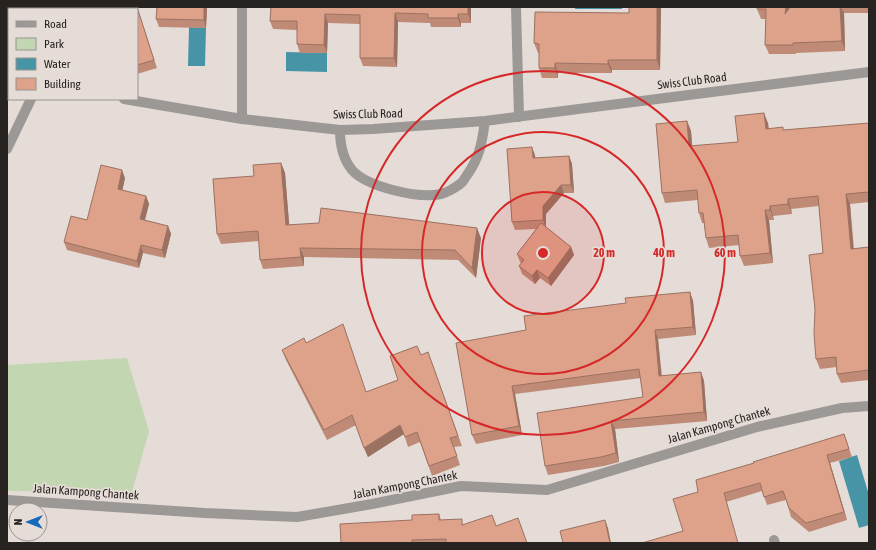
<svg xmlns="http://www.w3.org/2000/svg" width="876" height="550" font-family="'Asap Condensed',sans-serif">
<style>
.green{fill:#c2d6b2}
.water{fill:#4894a7}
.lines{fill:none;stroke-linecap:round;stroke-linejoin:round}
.minor{stroke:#9c9896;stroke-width:10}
.wall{fill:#bf8b77}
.shaded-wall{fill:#9b7161}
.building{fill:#dea28a;stroke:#9b7161}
.ring{fill:none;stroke:#d62828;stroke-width:2}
.labels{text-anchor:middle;stroke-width:3.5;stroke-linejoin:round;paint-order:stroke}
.street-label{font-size:12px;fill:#272321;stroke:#e5dcd7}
.centre{fill:#d62828;stroke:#e5dcd7;stroke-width:2}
.ring-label{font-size:12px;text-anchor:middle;font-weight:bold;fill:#d62828;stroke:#e5dcd7;stroke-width:3.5;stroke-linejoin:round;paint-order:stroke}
</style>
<rect width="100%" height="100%" fill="#e5dcd7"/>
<path class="green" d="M127,358L149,431L132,492L7,491V365Z"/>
<path class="water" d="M575,7H622V9H575Z
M189,27L206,28L205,66H188Z
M286,52L327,53V72L286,71Z
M857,455L869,495V525L859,528L839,461Z"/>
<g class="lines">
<path class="minor" d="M36,7V9
M516,7L519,117
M7,85H9
M124,99L242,119L340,130L373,129L485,121L869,72
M242,119V7
M340,130C340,143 343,159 352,170C367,187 419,199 441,194C446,193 455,188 460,184C463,182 465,178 467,175C480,157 482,142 485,121
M7,149L31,99
M7,500L205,513L297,517L372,504L461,486L547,490L757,427L842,408L869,406
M774,540L775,543"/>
</g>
<path class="wall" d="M110,7H137L157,68L137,74V9Z
M157,7H207L206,28L159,27L156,19Z
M271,7H471V23H461V27H431L430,23L398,22L397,67L363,66L360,58V24L328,23L327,53H300L297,44V30L273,29L270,21Z
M629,7H661L660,70H612V73H558V78H542L539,68V53H538L534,43L629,13Z
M757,7H789V8L790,7H869V13H844L845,51L796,53V54H769L765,45L766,19H761L757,9Z
M687,121L691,131L692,146L738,142L768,123L769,129L783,130L869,123V202L850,204L854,249L869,247V380L841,383L837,374V367L820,369L816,359L823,253L819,206L791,209L792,214L773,216L774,220H769L773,263L744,266L740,256L739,245L709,248L706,238L704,223H702L699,213L698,200L665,203L662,193Z
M535,155V158L569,156L572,164L574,193H564L546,214V227L571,247L574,255L551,286L540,278L535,284L522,274L519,266L521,263L520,262L517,254L536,229L515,230L512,222Z
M281,163L285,173L289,225L481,238L476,278L458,260L304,257V266L263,269L260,260L259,241L221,244L217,234L254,176Z
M125,178L122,190L146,196L149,204L145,220L168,226L171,234L165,258L143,253L139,268L67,250L64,242L87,220Z
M690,292L693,301L696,335L658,339L662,376L701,372L704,381L707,421L615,429L619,462L604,466L548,475L545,466L643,397L641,378L515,394L522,435L476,444L472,435L526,330L626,303Z
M306,343L367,392L398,380L421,355L428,352L462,446L454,447L460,465L432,476L420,442L408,447L404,434L368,457L356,425L327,440L286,360L282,350Z
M844,434L852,457L830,463L847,520L809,532L791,517L786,500L767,505L762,491L726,502L683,531L698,492L754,463Z
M439,514L441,520L464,524L496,526L527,543H341Z"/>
<path class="shaded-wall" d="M204,7H207L206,28L204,20Z
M468,7H471V23L468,14Z
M657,7H661L660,70L657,60Z
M786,7H789V24L785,14Z
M840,7H841L844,13L845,51L842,41Z
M395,13L398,22L397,67L394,58Z
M325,14L328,23L327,53L324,45Z
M458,14L461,23V27L458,18Z
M608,60L612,70V73L608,64Z
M555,63L558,73V78L555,68Z
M764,113L768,123L769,139L766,129Z
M687,121L691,131L693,156L689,146Z
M532,147L535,155L536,166L533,158Z
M569,156L572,164L574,193L571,185Z
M281,163L285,173L290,234L286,225Z
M122,170L125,178L121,197L118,189Z
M561,185L564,193L546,214V228L543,220V206Z
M846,194L850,204L854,259L851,249Z
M146,196L149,204L143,227L140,219Z
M788,199L791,209L792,214L788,204Z
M770,206L773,216L774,220L770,210Z
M765,210L769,220L773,263L770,253Z
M168,226L171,234L165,258L162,250Z
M477,228L481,238L476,278L472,268Z
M141,245L143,253L139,268L137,261Z
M571,247L574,255L551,286L548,278Z
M300,248L304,257V266L301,257Z
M537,270L540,278L535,284L532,276Z
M690,292L693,301L696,335L693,327Z
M655,330L658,339L662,385L659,376Z
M701,372L704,381L707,421L704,412Z
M512,386L515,394L522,435L519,426Z
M611,421L615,429L619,462L616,453Z
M400,425L404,434L368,457L364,448Z
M827,455L830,463L847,520L844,512Z
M724,493L726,502L738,543Z
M605,520L608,528L611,543H610Z"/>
<path class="building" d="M110,7H137L154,60L137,65V9H110Z
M157,7H204V20L156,19Z
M271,7H468V14H458V18H428V14L395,13L394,58H360V15L325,14L324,45L297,44V21H270Z
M629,7H657V60H608V64L555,63V68H539V44L534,43L535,12L629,13Z
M757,7H786L785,14L790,7H840L842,41L793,43V45H765L766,9H757Z
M764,113L766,129L783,127V130L869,123V192L846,194L851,249L869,247V370L837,374L836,357L816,359L814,334L815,309L809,255L823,253L818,196L788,199V204L770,206V210H765L770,253L740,256L738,235L706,238L703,213H699L697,190L662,193L656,124L687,121L689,146L738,142L735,116Z
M532,147L533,158L569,156L571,185H561L543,206V220L512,222L507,149Z
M281,163L286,225L319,223L321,208L477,228L472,268L455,250L300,248L301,257L260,260L258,231L217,234L213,179L254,176L253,165Z
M101,165L122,170L118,189L146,196L140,219L168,226L162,250L141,245L137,261L64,242L71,216L87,220Z
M541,223L571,247L548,278L537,270L532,276L519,266L524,260L517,254Z
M690,292L693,327L655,330L659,376L701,372L704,412L611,421L616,453L601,457L545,466L537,413L643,397L639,369L512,386L519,426L472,435L456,343L526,330L524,316L626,303L625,298Z
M343,324L366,392L398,380L390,356L417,346L421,355L428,352L458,436L450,438L457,456L429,466L417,432L405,437L400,425L364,448L352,415L324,430L282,350L304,338L306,343Z
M844,434L849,449L827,455L844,512L806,523L789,508L783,491L764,497L760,483L724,493L738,543H642L683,531L673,499L698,492L696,480L754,463L753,462Z
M439,514V520L462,519V525L492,515L496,526L518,518L527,543H446V539L412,540V543H341L340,524L412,520V515Z
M605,520L610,543H563L560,531Z"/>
<circle cx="543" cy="253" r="61" fill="#d62828" fill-opacity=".12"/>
<g class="ring">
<circle cx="543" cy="253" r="61"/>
<circle cx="543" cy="253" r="121"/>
<circle cx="543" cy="253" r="182"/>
</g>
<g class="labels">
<g class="street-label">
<text transform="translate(692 81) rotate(-7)" y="4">Swiss Club Road</text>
<text transform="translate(368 114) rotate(-1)" y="4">Swiss Club Road</text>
<text transform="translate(719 425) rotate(-16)" y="4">Jalan Kampong Chantek</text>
<text transform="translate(405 485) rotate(-11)" y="4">Jalan Kampong Chantek</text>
<text transform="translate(86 492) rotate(4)" y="4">Jalan Kampong Chantek</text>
</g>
</g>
<circle cx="543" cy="253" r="6" class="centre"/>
<g class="ring-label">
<text x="604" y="257">20 m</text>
<text x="664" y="257">40 m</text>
<text x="725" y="257">60 m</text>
</g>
<rect width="876" height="550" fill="none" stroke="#272321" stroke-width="16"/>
<rect x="8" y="8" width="130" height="92" fill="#e5dcd7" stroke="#99928e"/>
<rect x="16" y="21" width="20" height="6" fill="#9c9896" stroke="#99928e"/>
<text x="44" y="28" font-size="12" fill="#272321">Road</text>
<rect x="16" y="38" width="20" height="12" fill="#c2d6b2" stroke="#99928e"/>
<text x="44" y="48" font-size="12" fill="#272321">Park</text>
<rect x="16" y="58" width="20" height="12" fill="#4894a7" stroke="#99928e"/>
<text x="44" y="68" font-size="12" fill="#272321">Water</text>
<rect x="16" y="78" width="20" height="12" fill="#dea28a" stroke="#99928e"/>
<text x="44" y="88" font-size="12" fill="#272321">Building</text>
<g transform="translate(28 522) rotate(270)"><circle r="19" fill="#e5dcd7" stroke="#99928e"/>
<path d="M0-3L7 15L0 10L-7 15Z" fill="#156ab8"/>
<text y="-6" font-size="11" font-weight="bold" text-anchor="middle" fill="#272321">N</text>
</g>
</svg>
